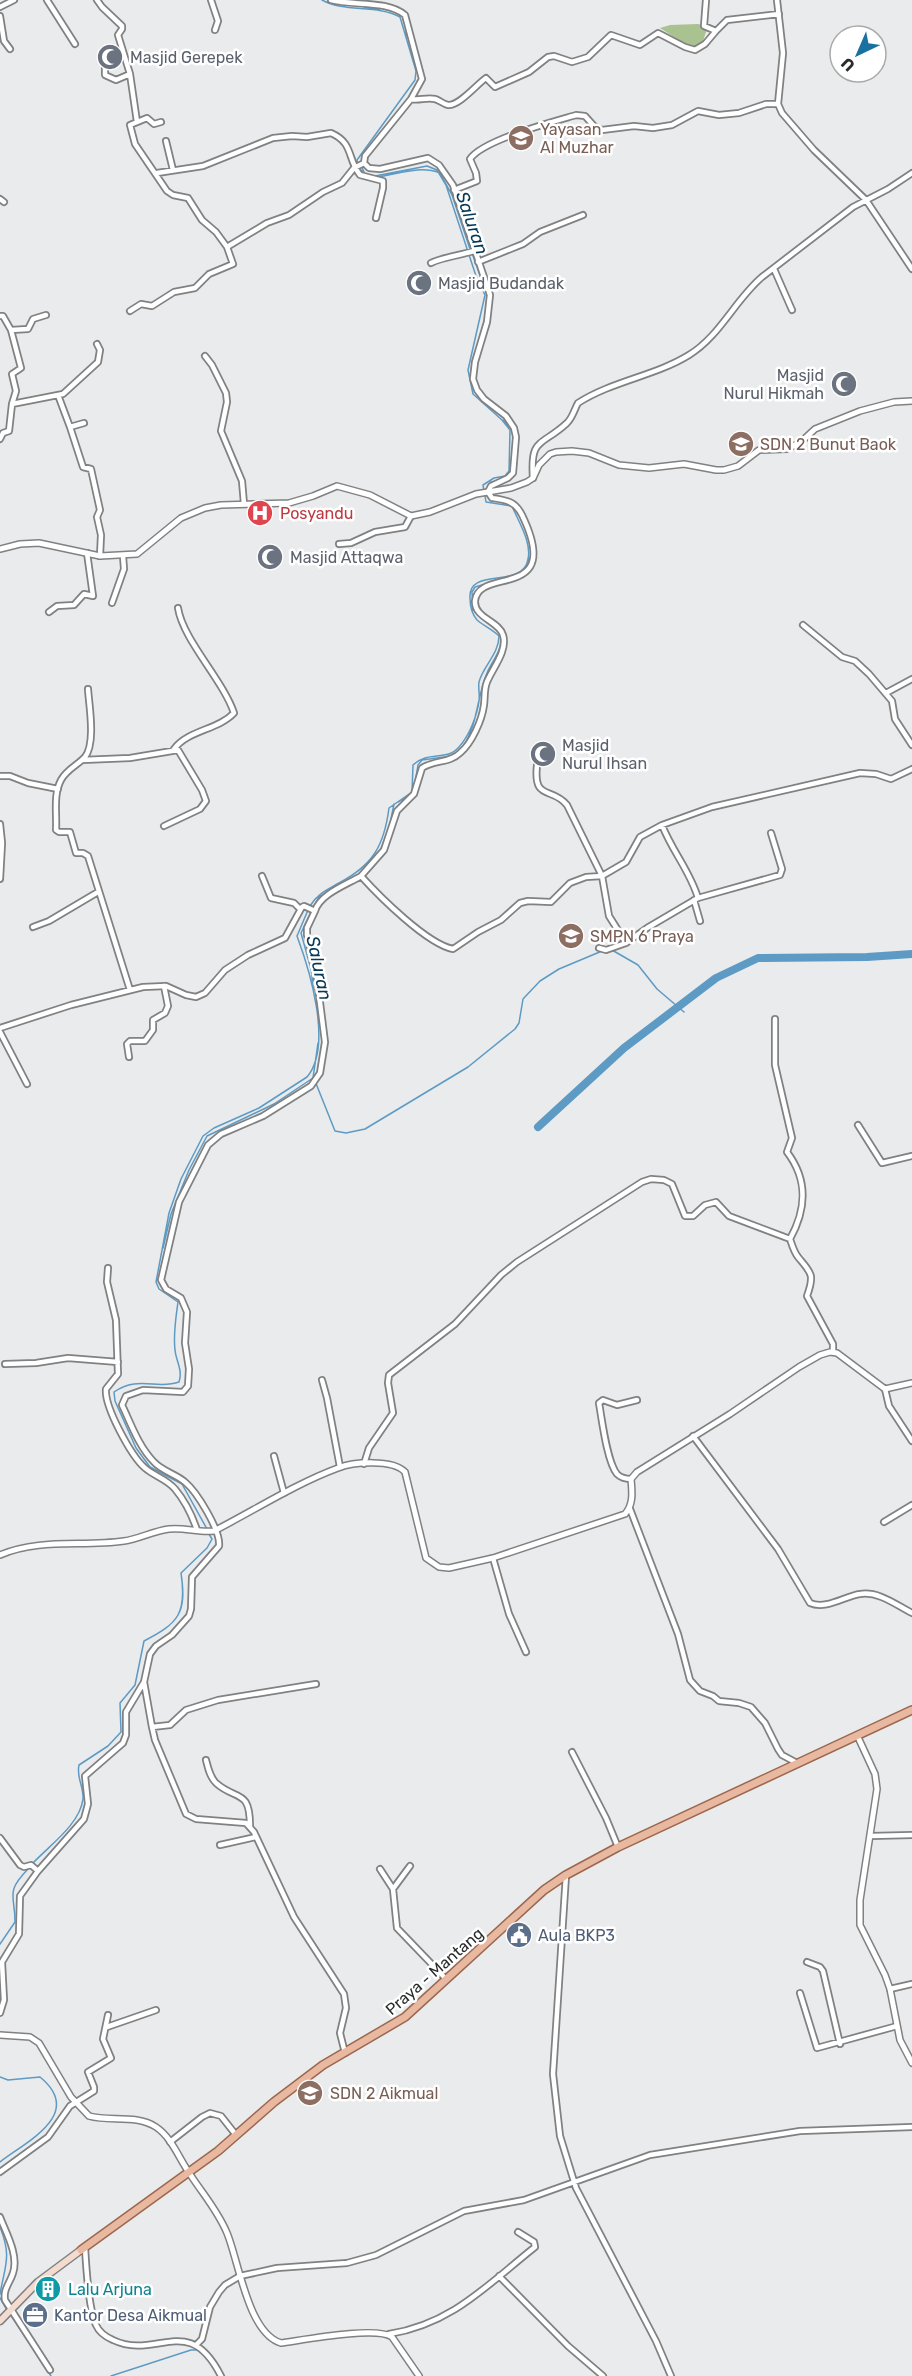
<svg xmlns="http://www.w3.org/2000/svg" width="912" height="2376" font-family="Rubik,sans-serif">
<style>
.green{fill:#a9c290}
.lines{fill:none;stroke-linecap:round;stroke-linejoin:round}
.stream{stroke:#5d9ac4;stroke-width:1.5}
.river{stroke:#5d9ac4;stroke-width:8}
.minor-casing{stroke:#808182;stroke-width:8}
.tertiary-casing{stroke:#808182;stroke-width:8}
.secondary-casing{stroke:#808182;stroke-width:9}
.primary-casing{stroke:#9b674e;stroke-width:10}
.minor{stroke:#fff;stroke-width:4.5}
.tertiary{stroke:#fff;stroke-width:5}
.secondary{stroke:#f3dbd0;stroke-width:6}
.primary{stroke:#e8b8a0;stroke-width:7}
.labels{text-anchor:middle;stroke-width:5;stroke-linejoin:round;paint-order:stroke}
.worship-label{font-size:16px;fill:#5b616d;stroke:#fff;text-anchor:start}
.education-label{font-size:16px;fill:#785e54;stroke:#fff;text-anchor:start}
.health-label{font-size:16px;fill:#be3a42;stroke:#fff;text-anchor:start}
.service-label{font-size:16px;fill:#4e5e75;stroke:#fff;text-anchor:start}
.street-label{font-size:16px;fill:#2a2b2b;stroke:#fff}
.culture-label{font-size:16px;fill:#0d838f;stroke:#fff;text-anchor:start}
.water-label{font-size:18px;font-style:italic;fill:#063956;stroke:#fff}
</style>
<rect width="100%" height="100%" fill="#eaebec"/>
<path class="green" d="M698,24L706,26L707,29L702,44L691,48L660,28L670,25Z"/>
<g class="lines">
<path class="stream" d="M322,0C345,13 376,4 400,17L416,71L415,80L357,160L358,167L365,174
M364,7L380,9
M405,32L410,41
M362,159L361,165L364,172
M375,176L427,166L437,170L446,185L477,279L485,295L468,370L473,394L502,420L510,430L509,471L505,476L494,478L483,485L484,491
M378,177C399,174 420,165 440,173L452,195L470,249
M472,253L488,297
M482,332L485,319
M473,360L478,345
M470,378L472,365
M503,420L512,429
M486,490L491,482L497,481
M525,569L529,559
M473,610L472,592L475,587L499,580
M464,745C478,723 477,696 487,673C492,661 502,651 501,638
M415,783L418,765L422,760L452,756
M398,802L410,795
M389,829L394,804
M380,851L386,836
M310,906C317,894 327,890 339,883C373,865 384,846 389,808L412,792L413,765C429,750 446,762 459,747C469,736 477,716 479,701C480,695 478,688 479,682C483,666 499,654 499,636C493,630 481,624 477,620C472,614 470,605 470,598C468,566 523,590 528,559C532,542 518,521 512,506L486,502L485,496
M313,908L319,897L325,894
M311,912L301,933L311,969L314,993
M612,950L638,965L657,989L684,1012
M315,1081L335,1131L346,1133L365,1129L468,1067L515,1029L519,1023L523,999L540,981L559,969L602,951
M163,1248L171,1214L189,1170L207,1136L274,1104L313,1078L318,1043
M207,1529L182,1484L150,1467L136,1448L115,1401L114,1392C138,1375 157,1390 179,1382C183,1370 176,1361 175,1350C173,1334 176,1317 178,1302L159,1289L156,1282L169,1213L181,1179L203,1136L214,1128L259,1108L307,1077C333,1046 310,971 297,936L308,910
M33,1863C50,1845 80,1824 83,1799C84,1787 76,1777 79,1765L108,1746L121,1732L120,1703L135,1685L144,1641C179,1623 187,1613 181,1573L207,1548L212,1539L209,1534
M0,1944L15,1922C15,1894 5,1893 28,1869
M0,2077L8,2080L40,2077C85,2114 27,2141 0,2162
M0,2227C12,2257 5,2265 0,2294
M0,2298L7,2310
M10,2314L51,2376
M111,2376L191,2350H198"/>
<path class="river" d="M538,1127L624,1048L716,978L758,958L867,957L912,954"/>
<g class="minor-casing">
<path id="minor" d="M47,0L75,44
M97,0L102,7L122,26V29L118,35L130,74L137,122
M211,0L218,21L215,30
M331,0C354,6 387,0 405,15L422,79L411,99L365,156L364,163L369,168L380,169L428,158L439,165L453,185L490,295L487,322L475,362L473,379L477,390L484,399L506,416L514,428L516,437L513,473L508,478L491,486L488,492L492,498C506,500 515,501 522,515C564,602 478,566 475,601C474,618 499,621 503,635C508,651 492,669 487,682C484,689 485,697 484,705C482,720 472,743 460,753C450,763 434,760 422,768L414,794L397,811L384,850L361,876C379,896 427,944 453,949L478,932L501,920L520,903L528,901L551,902L570,883L586,877L602,876L626,862L640,837L662,825L712,807L860,773L876,774L891,779L912,769
M706,0L704,26L716,31L727,20L779,14
M777,0L783,53L778,104L782,113L814,150L866,200L912,269
M0,7L14,0
M0,16L4,41L10,49
M105,68V75L116,80L130,74
M411,99C419,101 426,97 435,99C439,100 443,104 448,105C459,106 476,85 486,78L495,87L529,72L548,57L554,56L572,62L588,57L611,35L640,45L658,33L685,47L695,50L705,44L716,31
M161,122L154,124L147,118L130,125L135,144L167,191L173,195L188,198L202,220L216,232L227,247
M166,141L173,170
M157,173L203,166L273,138L292,136L307,137L331,133C354,143 347,159 360,175L383,181V188L376,218
M454,190L477,181L476,173L470,159C483,140 552,122 576,115L585,116L594,126L602,130L634,126L653,128L672,125L698,111L719,115L739,113L766,104H778
M0,199L4,202
M478,262L523,244L540,232L583,215
M431,263C440,258 461,255 474,251
M774,269L792,310
M130,311L141,304L152,306L174,292L195,288L209,274L233,264L227,247L267,223L289,215L323,192L342,183L354,168L364,163
M0,316H3L11,330
M205,356L212,365L226,393L227,402L221,431L242,481L244,504
M58,395L70,427
M12,404L16,391L12,374L21,368L11,330L28,329L33,319L46,315
M84,423L70,427L83,467L91,469L100,510L97,517L101,535L100,556
M0,439L3,433L9,431L12,404L63,394L98,362L100,350L97,344
M533,478C530,437 541,447 567,423C573,417 574,410 578,403C612,381 655,376 689,355C720,336 735,300 762,277L853,207L888,189L912,173
M339,544L351,543L375,532L405,527L411,516
M112,603L124,569L123,556
M49,612L57,606L74,605L84,594L93,596L87,553
M803,625L842,657L855,661L869,674L892,701L895,719L912,745
M88,689C89,705 96,743 85,757C78,765 67,769 61,780C53,795 57,813 56,830L59,832H70L76,853H83L88,856L130,990
M886,693L912,679
M174,749C188,730 218,730 234,713C223,680 183,640 178,608
M82,760L130,758L178,750L202,790L206,801L200,809L164,826
M537,765C533,802 552,786 567,805L602,876L609,916L626,943
M0,776H10L28,783L58,789
M0,824L2,843L0,879
M262,876L271,898L294,903L300,909
M698,898L780,875L782,869L771,833
M694,900L700,921
M33,927L49,921L98,892
M599,948L606,950L626,943L647,928L698,898C690,871 672,851 662,825
M775,1019V1065L792,1138L787,1152C809,1181 806,1210 790,1239
M0,1028L71,1005L143,987L166,986L186,995L196,997L205,993L225,970L248,955L285,938L302,907L304,906L315,911C320,894 346,885 361,876
M0,1032L27,1084
M129,1057L127,1044L130,1041H145L153,1030V1020L165,1013L168,1006L164,986
M858,1125L882,1163L912,1156
M108,1268L107,1282L116,1320L118,1374L106,1389C104,1406 131,1456 145,1468C154,1476 167,1479 175,1489C185,1501 192,1515 197,1530
M5,1364L36,1363L68,1358L118,1362
M322,1380L327,1398L340,1467
M885,1389L889,1406L912,1441
M693,1436L778,1549L810,1603C826,1610 845,1596 860,1594C879,1591 896,1605 912,1613
M274,1456L284,1493
M364,1464L369,1448L393,1413L388,1383L389,1375L455,1324L501,1275L517,1262L642,1182L651,1179L664,1180L672,1184L685,1216H693L705,1205L716,1202L729,1216L790,1239C792,1245 794,1252 798,1257C811,1273 815,1274 807,1296L833,1344V1351
M631,1479C626,1479 621,1478 617,1474C607,1462 602,1420 599,1403L603,1400L617,1405L637,1400
M630,1509L678,1634L690,1680L700,1691L713,1696L719,1701L739,1703L751,1707L765,1723L778,1749L782,1755L797,1763
M884,1522L912,1505
M493,1558L509,1614L526,1652
M144,1682L152,1727
M316,1684L218,1700L186,1710L170,1725L152,1727L155,1740L186,1814L196,1819L246,1823L254,1832L294,1917L344,1994L346,2008L340,2033L345,2053
M572,1752L606,1818L618,1847
M206,1760C208,1768 210,1777 216,1783C236,1801 250,1788 250,1826
M871,1836L912,1835
M0,1838L20,1865L24,1867L31,1865L38,1871
M220,1845L256,1837
M410,1866L393,1889L397,1928L446,1979
M380,1869L393,1889
M566,1875L553,2074L560,2136L576,2188L656,2341L671,2376
M807,1962L820,1967L823,1971L840,2044
M890,1989L912,1984
M800,1993L817,2048L897,2026
M0,2013L4,2000L2,1962L19,1934L20,1896L38,1871L84,1819L88,1804L85,1776L123,1743L126,1735V1712L144,1682L150,1654L156,1646L172,1635L189,1616L191,1609L192,1577L219,1546C221,1531 197,1492 185,1482C176,1474 162,1471 154,1462C139,1447 131,1424 122,1405L126,1396L143,1390L183,1392L188,1386L189,1369L185,1343L187,1312L181,1298L166,1289L161,1280L179,1202L208,1145L221,1134L263,1116L311,1086L320,1073L325,1042L316,971L307,935V928L315,911
M107,2027L156,2010
M170,2142L202,2117L210,2113L221,2116L236,2135
M0,2172L48,2137L70,2106L94,2091V2087L88,2072L111,2058L103,2039L108,2015
M0,2217C6,2233 19,2255 13,2273C10,2283 3,2289 5,2300L50,2370
M85,2247C86,2265 89,2310 96,2325C99,2332 106,2337 113,2340C157,2361 188,2311 221,2376
M499,2276L568,2346L603,2376
M389,2334C452,2324 487,2285 535,2247L534,2242L518,2232
M196,2345L202,2339L210,2307L219,2292L225,2285L240,2276L277,2268L347,2263L376,2255L464,2211L524,2200L650,2155L800,2131L912,2127"/>
</g>
<g class="tertiary-casing">
<path id="tertiary" d="M0,549L20,544L39,543L100,556L137,554L181,518L205,508L221,505L289,503L313,496L337,486L370,495L411,516L430,512L476,494L511,488L527,482L533,478L539,465L550,454L556,452L572,451L589,453L619,465L649,468L684,464L716,470H724L738,466L759,450L787,449L801,442L815,429L860,411L894,402L912,401
M0,1555C40,1538 82,1547 124,1541C139,1539 153,1531 169,1529C184,1527 199,1533 214,1531C255,1510 295,1484 338,1468C353,1462 393,1459 405,1472L426,1558L439,1567L449,1568L493,1558L625,1514C634,1504 632,1491 631,1479L637,1472L730,1414L799,1367L820,1355L830,1352L837,1353L885,1389L912,1383
M857,1735L875,1774L877,1789L860,1900V1925L885,1975L890,1989L900,2040L912,2063
M0,2035L30,2037L39,2043L71,2097L89,2116C110,2122 136,2114 156,2127C171,2137 178,2156 188,2171C201,2192 217,2209 227,2233C239,2262 248,2333 281,2343C303,2340 376,2326 392,2337L419,2376"/>
</g>
<g class="secondary-casing">
<path id="secondary" d="M0,2321L38,2282L81,2250"/>
</g>
<g class="primary-casing">
<path id="primary" d="M81,2250L218,2151L274,2102L323,2065L405,2017L544,1890L566,1875L618,1847L912,1710"/>
</g>
<use href="#minor" class="minor"/>
<use href="#tertiary" class="tertiary"/>
<use href="#secondary" class="secondary"/>
<use href="#primary" class="primary"/>
</g>
<defs>
<g id="mosque-disc" transform="scale(1.35)"><circle r="9.5" fill="#6b7280" stroke="#fff"/><path d="M3.5-4.9A6 6 0 1 0 3.5 4.9A5 5 0 1 1 3.5-4.9Z" fill="#fff"/></g>
<g id="school-disc" transform="scale(1.35)"><circle r="9.5" fill="#8d6e63" stroke="#fff"/><path d="M0-5L7-2L0 1L-7-2ZM-4 1L0 2.5L4 1V4Q0 6-4 4Z" fill="#fff"/></g>
<g id="hospital-disc" transform="scale(1.35)"><circle r="9.5" fill="#e0444e" stroke="#fff"/><path d="M-5-5h3v3.5h4V-5h3V5h-3V1.5h-4V5h-3Z" fill="#fff"/></g>
<g id="civic-disc" transform="scale(1.35)"><circle r="9.5" fill="#5c6f8a" stroke="#fff"/><path d="M-.6-6.5H3V-4.5H.6V-3L4-1V1h2V6H-6V1h2V-1L-.6-3ZM-1.2 2.5V6h2.4V2.5Z" fill="#fff"/></g>
<g id="building-disc" transform="scale(1.35)"><circle r="9.5" fill="#0f9aa8" stroke="#fff"/><path d="M-4-6H4V6H1V3H-1V6H-4ZM-2.5-4.3h1.7v1.8h-1.7ZM.8-4.3h1.7v1.8H.8ZM-2.5-1h1.7V.8h-1.7ZM.8-1h1.7V.8H.8Z" fill="#fff"/></g>
<g id="office-disc" transform="scale(1.35)"><circle r="9.5" fill="#5c6f8a" stroke="#fff"/><path d="M-6-3h4V-5.5h4V-3h4V5H-6ZM-1-4.5V-3h2v-1.5ZM-6 0V1H6V0Z" fill="#fff"/></g>
</defs>
<g fill-rule="evenodd">
<use href="#mosque-disc" x="110" y="57"/>
<use href="#school-disc" x="521" y="138"/>
<use href="#mosque-disc" x="419" y="283"/>
<use href="#mosque-disc" x="844" y="384"/>
<use href="#school-disc" x="741" y="444"/>
<use href="#hospital-disc" x="260" y="513"/>
<use href="#mosque-disc" x="270" y="557"/>
<use href="#mosque-disc" x="543" y="754"/>
<use href="#school-disc" x="571" y="936"/>
<use href="#civic-disc" x="519" y="1935"/>
<use href="#school-disc" x="310" y="2093"/>
<use href="#building-disc" x="48" y="2289"/>
<use href="#office-disc" x="35" y="2315"/>
</g>
<g class="labels">
<g class="worship-label">
<text x="130" y="63">Masjid Gerepek</text>
<text x="438" y="289">Masjid Budandak</text>
<text x="824" y="381" text-anchor="end">Masjid<tspan x="824" dy="18">Nurul Hikmah</tspan></text>
<text x="290" y="563">Masjid Attaqwa</text>
<text x="562" y="751">Masjid<tspan x="562" dy="18">Nurul Ihsan</tspan></text>
</g>
<g class="education-label">
<text x="540" y="135">Yayasan<tspan x="540" dy="18">Al Muzhar</tspan></text>
<text x="760" y="450">SDN 2 Bunut Baok</text>
<text x="590" y="942">SMPN 6 Praya</text>
<text x="330" y="2099">SDN 2 Aikmual</text>
</g>
<g class="health-label">
<text x="280" y="519">Posyandu</text>
</g>
<g class="service-label">
<text x="538" y="1941">Aula BKP3</text>
<text x="54" y="2321">Kantor Desa Aikmual</text>
</g>
<g class="street-label">
<text transform="translate(434 1971) rotate(-41)" y="6">Praya - Mantang</text>
</g>
<g class="culture-label">
<text x="68" y="2295">Lalu Arjuna</text>
</g>
<g class="water-label">
<text transform="translate(472 223) rotate(71)" y="6">Saluran</text>
<text transform="translate(319 968) rotate(78)" y="6">Saluran</text>
</g>
</g>
<g transform="translate(858 54) rotate(224)"><circle r="28" fill="#ffffff" stroke="#aaaaaa" stroke-width="1.5"/>
<path d="M0-4.5L10 22L0 15L-10 22Z" fill="#1971a1"/>
<text y="-9" font-size="16" font-weight="bold" text-anchor="middle" fill="#2a2b2b">U</text>
</g>
</svg>
